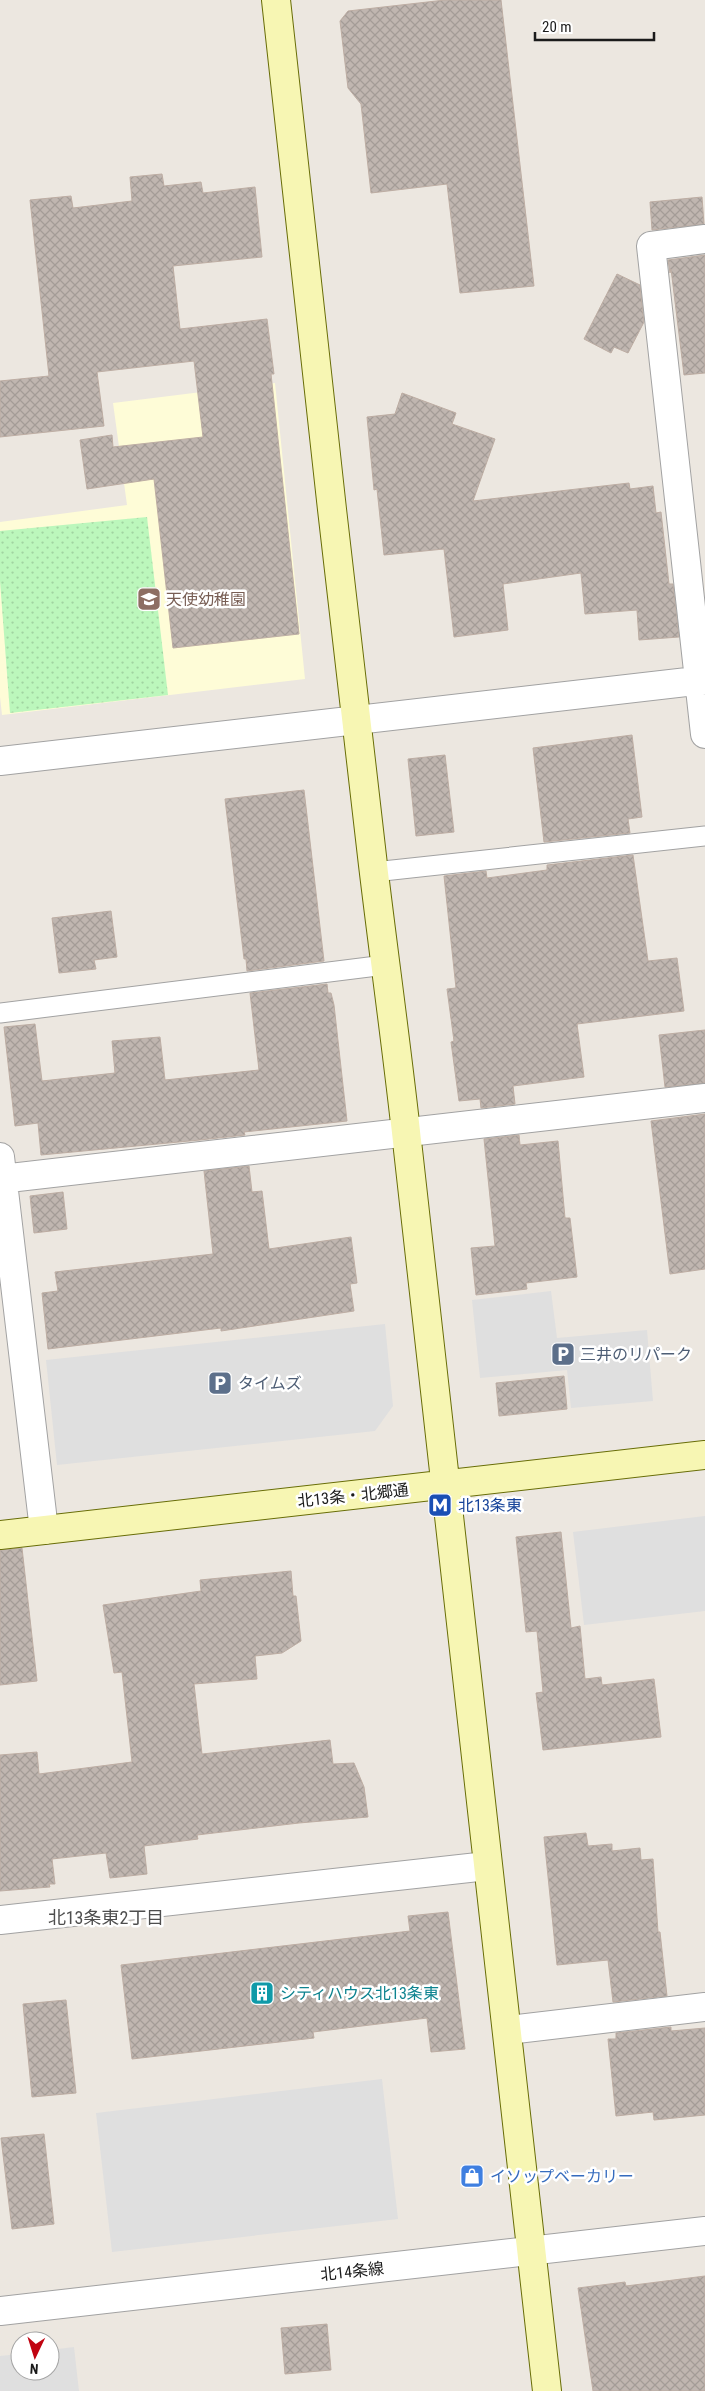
<svg xmlns="http://www.w3.org/2000/svg" width="705" height="2391" font-family="'Roboto Condensed','Noto Sans JP',sans-serif">
<style>
.education{fill:#fefcd7}
.park{fill:url(#park-dots)}
.parking{fill:#dfdfdf}
.building{fill:url(#building-cross-hatch);stroke:#bdada3}
.lines{fill:none;stroke-linecap:round;stroke-linejoin:round}
.lane-casing{stroke:#a2a2a2;stroke-width:21}
.street-casing{stroke:#a2a2a2;stroke-width:30}
.secondary-casing{stroke:#686d07;stroke-width:30}
.lane{stroke:#fff;stroke-width:19}
.street{stroke:#fff;stroke-width:28}
.secondary{stroke:#f7f6b3;stroke-width:28}
.labels{text-anchor:middle;stroke-width:5;stroke-linejoin:round;paint-order:stroke}
.education-label{font-size:16px;fill:#785e54;stroke:#fff;text-anchor:start}
.service-label{font-size:16px;fill:#4e5e75;stroke:#fff;text-anchor:start}
.street-label{font-size:16px;fill:#1b1b1b;stroke:#fff}
.transit-label{font-size:16px;fill:#164399;stroke:#fff;text-anchor:start}
.culture-label{font-size:16px;fill:#0d838f;stroke:#fff;text-anchor:start}
.shop-label{font-size:16px;fill:#366cbe;stroke:#fff;text-anchor:start}
.neighbourhood-label{font-size:18px;fill:#4e4e4e;stroke:#fff}
</style>
<defs>
<pattern id="park-dots" width="8" height="8" patternUnits="userSpaceOnUse" patternTransform="scale(1.25)"><rect width="8" height="8" fill="#bcf7bc"/><path d="M2 2h.1M6 6h.1" fill="none" stroke="#a1d3a1" stroke-width="1.8" stroke-linecap="round"/></pattern>
<pattern id="building-cross-hatch" width="8" height="8" patternUnits="userSpaceOnUse" patternTransform="scale(1.25)"><rect width="8" height="8" fill="#c0b6b0"/><path d="M0 0l8 8M0 8l8-8" fill="none" stroke="#a49c97"/></pattern>
</defs>
<rect width="100%" height="100%" fill="#ece7e0"/>
<path class="education" d="M275,383L305,679L2,715L0,697V522L127,505L113,403Z"/>
<path class="park" d="M147,517L168,695L10,713L0,581V531Z"/>
<path class="parking" d="M551,1291L557,1338L647,1330L653,1401L571,1408L567,1370L480,1378L472,1300Z
M385,1324L393,1406L375,1431L57,1465L46,1360Z
M705,1516V1611L584,1625L573,1532Z
M382,2079L398,2219L112,2252L96,2113Z
M74,2347L79,2391H0V2356L20,2354V2371H50V2350Z"/>
<path class="building" d="M445,0H501L534,286L460,293L447,184L371,193L361,104L348,88L340,21L348,11Z
M162,174L164,186L201,182L203,193L255,187L262,257L173,266L180,329L267,319L274,374H271L299,634L173,648L154,479L87,489L80,440L112,435L113,447L203,437L194,361L97,372L104,426L0,437V381L49,376L30,200L71,196L73,208L132,201L130,177Z
M702,197L704,224L652,230L650,202Z
M705,255V373L684,375L671,269L670,273L668,260Z
M617,274L640,285L644,322L628,353L614,347L611,353L584,339Z
M402,393L456,413L452,424L495,439L473,501L629,483L630,489L653,486L656,513L661,512L669,584H673L679,637L639,640L637,610L585,614L581,573L503,584L508,630L454,637L444,549L384,555L377,489L374,490L367,417L395,414Z
M632,735L642,817L628,819L630,833L544,842L533,748Z
M445,755L454,832L416,836L408,759Z
M304,790L324,961L247,971L246,959H244L225,799Z
M633,855L648,961L677,958L684,1011L577,1024L584,1077L513,1086L515,1104L481,1108L480,1099L459,1101L451,1042L454,1041L447,989L456,988L444,876L486,871L487,878L547,870V865Z
M111,911L117,957L94,960L96,969L59,973L52,918Z
M327,984L328,993H331L334,1005L347,1121L244,1132L245,1135L200,1140L41,1155L38,1123L15,1126L4,1027L35,1024L42,1081L115,1073L112,1041L160,1037L165,1080L259,1070L250,993Z
M705,1030V1083L665,1087L659,1035Z
M705,1114V1269L670,1274L651,1121Z
M519,1135L520,1145L558,1141L565,1218H570L577,1277L526,1283L527,1289L476,1295L471,1248L495,1246L484,1139Z
M249,1166L252,1192L262,1191L269,1249L351,1237L357,1283L350,1284L354,1311L221,1331V1328L48,1349L42,1293L58,1291L55,1272L213,1254L204,1171Z
M63,1192L67,1229L34,1233L30,1196Z
M564,1376L567,1409L499,1416L496,1383Z
M561,1532L571,1628L580,1626L585,1679L601,1677L602,1685L654,1679L661,1737L543,1750L536,1693L543,1692L537,1631L526,1632L516,1537Z
M22,1548L37,1681L0,1685V1550Z
M291,1571L293,1596H296L301,1641L282,1653L255,1656L257,1679L194,1684L202,1754L330,1740L333,1764L354,1763L364,1787L368,1817L299,1823L197,1835L198,1839L144,1846L147,1874L110,1878L106,1853L52,1859L55,1884H49L50,1887L0,1891V1755L37,1752L39,1774L132,1762L122,1672L114,1673L103,1605L201,1591L200,1580Z
M586,1833L588,1846L612,1844V1851L640,1848L641,1860L653,1859L658,1932H660L667,1996L613,2002L608,1960L557,1965L544,1837Z
M448,1912L465,2049L431,2052L427,2018L313,2032L314,2038L132,2059L121,1965L410,1931L408,1916Z
M66,2000L76,2093L32,2097L23,2004Z
M671,2027V2031L705,2028V2115L654,2120L653,2112L616,2116L608,2039H616V2033Z
M44,2134L54,2224L12,2229L1,2138Z
M705,2276V2391H593L578,2288L625,2282L626,2286Z
M327,2324L331,2370L285,2374L281,2328Z"/>
<g class="lines">
<g class="lane-casing">
<path id="lane" d="M374,872L705,836
M0,1013L385,965"/>
</g>
<g class="street-casing">
<path id="street" d="M705,239L651,246L705,734
M0,761L705,680
M0,1157L44,1530
M0,1179L705,1098
M0,1920L487,1866
M508,2030L705,2007
M0,2311L705,2231"/>
</g>
<g class="secondary-casing">
<path id="secondary" d="M276,0C307,288 339,577 373,865C384,957 397,1049 407,1141C454,1558 499,1975 547,2391
M0,1535L705,1455"/>
</g>
<use href="#lane" class="lane"/>
<use href="#street" class="street"/>
<use href="#secondary" class="secondary"/>
</g>
<defs>
<g id="school-square" transform="scale(1.25)"><rect x="-9" y="-9" width="18" height="18" rx="4" fill="#8d6e63" stroke="#fff"/><path d="M0-5L7-2L0 1L-7-2ZM-4 1L0 2.5L4 1V4Q0 6-4 4Z" fill="#fff"/></g>
<g id="parking-square" transform="scale(1.25)"><rect x="-9" y="-9" width="18" height="18" rx="4" fill="#5c6f8a" stroke="#fff"/><path d="M-3.5-5.5H1a3.5 3.5 0 0 1 0 7H-1V5.5H-3.5ZM-1-3.4V-.6H.8a1.4 1.4 0 0 0 0-2.8Z" fill="#fff"/></g>
<g id="metro-square" transform="scale(1.25)"><rect x="-9" y="-9" width="18" height="18" rx="4" fill="#1a4fb4" stroke="#fff"/><path d="M-5.5 5V-5H-3L0 0L3-5H5.5V5H3V-.5L0 4L-3-.5V5Z" fill="#fff"/></g>
<g id="building-square" transform="scale(1.25)"><rect x="-9" y="-9" width="18" height="18" rx="4" fill="#0f9aa8" stroke="#fff"/><path d="M-4-6H4V6H1V3H-1V6H-4ZM-2.5-4.3h1.7v1.8h-1.7ZM.8-4.3h1.7v1.8H.8ZM-2.5-1h1.7V.8h-1.7ZM.8-1h1.7V.8H.8Z" fill="#fff"/></g>
<g id="shop-square" transform="scale(1.25)"><rect x="-9" y="-9" width="18" height="18" rx="4" fill="#3f7fe0" stroke="#fff"/><path d="M-5-2.5h2.3a2.7 3.5 0 0 1 5.4 0H5L5.5 6h-11ZM-1.5-2.5h3a1.5 2.3 0 0 0-3 0Z" fill="#fff"/></g>
</defs>
<g fill-rule="evenodd">
<use href="#school-square" x="149" y="599"/>
<use href="#parking-square" x="563" y="1354"/>
<use href="#parking-square" x="220" y="1383"/>
<use href="#metro-square" x="440" y="1505"/>
<use href="#building-square" x="262" y="1993"/>
<use href="#shop-square" x="472" y="2176"/>
</g>
<g class="labels">
<g class="education-label">
<text x="166" y="605">天使幼稚園</text>
</g>
<g class="service-label">
<text x="580" y="1360">三井のリパーク</text>
<text x="238" y="1389">タイムズ</text>
</g>
<g class="street-label">
<text transform="translate(353 1495) rotate(-6)" y="6">北13条・北郷通</text>
<text transform="translate(352 2271) rotate(-6)" y="6">北14条線</text>
</g>
<g class="transit-label">
<text x="458" y="1511">北13条東</text>
</g>
<g class="culture-label">
<text x="280" y="1999">シティハウス北13条東</text>
</g>
<g class="shop-label">
<text x="490" y="2182">イソップベーカリー</text>
</g>
<g class="neighbourhood-label">
<text x="106" y="1924">北13条東2丁目</text>
</g>
</g>
<g transform="translate(35 2356) rotate(184)"><circle r="24" fill="#ffffff" stroke="#a4a4a4"/>
<path d="M0-4L9 19L0 12L-9 19Z" fill="#c10411"/>
<text y="-8" font-size="14" font-weight="bold" text-anchor="middle" fill="#1b1b1b">N</text>
</g>
<path d="M535 32v8h119v-8" fill="none" stroke="#1b1b1b" stroke-width="2.5"/>
<text x="542" y="32" font-size="15" fill="#1b1b1b" stroke="#ffffff" stroke-width="4" paint-order="stroke">20 m</text>
</svg>
